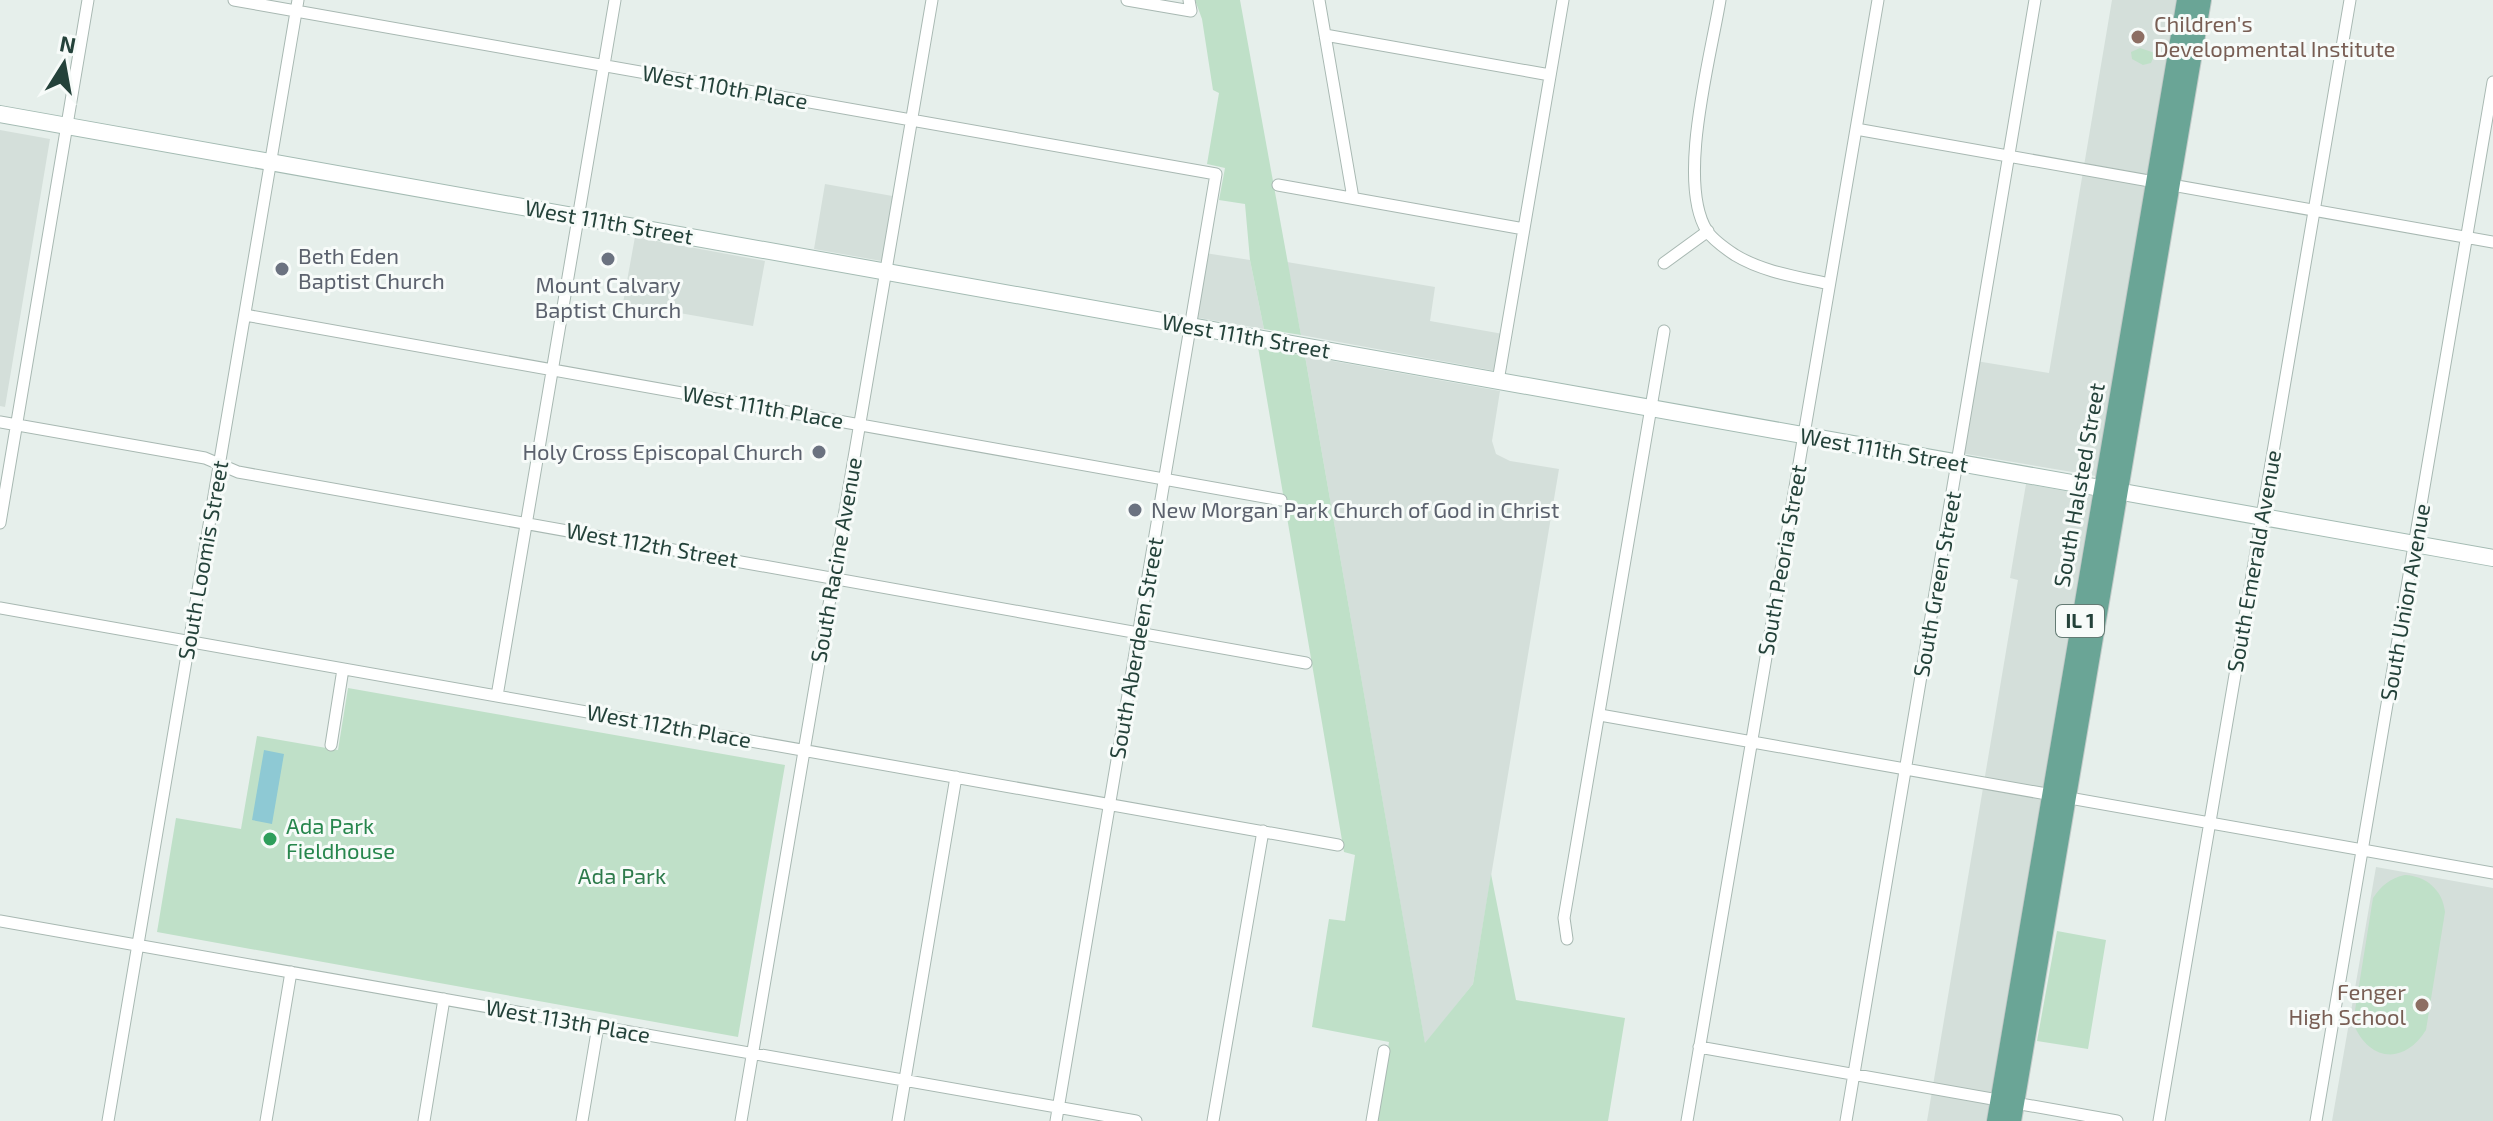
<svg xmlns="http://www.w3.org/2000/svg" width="2493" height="1121" font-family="'Exo 2',sans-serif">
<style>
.built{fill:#d4dfda}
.green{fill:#bfe0c8}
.water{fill:#8ec9d4}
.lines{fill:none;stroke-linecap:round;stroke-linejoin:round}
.street-casing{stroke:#a8b8b2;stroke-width:13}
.secondary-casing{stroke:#a4bbb3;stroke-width:18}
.primary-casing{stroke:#c2cac8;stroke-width:20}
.street{stroke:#fff;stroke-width:11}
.secondary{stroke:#fff;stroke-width:16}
.primary{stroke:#6aa596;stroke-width:18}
.education-dot{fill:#8d6e63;stroke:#f7fbf9;stroke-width:3}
.worship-dot{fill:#6b7280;stroke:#f7fbf9;stroke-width:3}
.leisure-dot{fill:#2e9e5b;stroke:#f7fbf9;stroke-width:3}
.labels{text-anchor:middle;stroke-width:6;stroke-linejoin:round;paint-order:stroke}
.shield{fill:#f7fbf9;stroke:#637a73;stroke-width:2}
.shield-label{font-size:20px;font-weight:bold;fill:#24423a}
.education-label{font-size:22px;fill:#785e54;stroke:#f7fbf9;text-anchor:start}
.street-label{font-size:22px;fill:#24423a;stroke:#f7fbf9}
.worship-label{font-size:22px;fill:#5b616d;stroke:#f7fbf9;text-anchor:start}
.leisure-label{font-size:22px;fill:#27864d;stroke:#f7fbf9;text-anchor:start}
.park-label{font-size:22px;fill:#2d7a4b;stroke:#f7fbf9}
</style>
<rect width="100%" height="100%" fill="#e6efeb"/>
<path class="built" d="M2112,0H2176L2096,476L1960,453L1976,361L2049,373Z
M0,130L50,139L5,407L0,406Z
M825,184L898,197L887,262L814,249Z
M635,237L765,261L753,326L623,303Z
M1205,253L1250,260L1264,329L1193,317Z
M1287,262L1435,287L1430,321L1503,334L1496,371L1301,335Z
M1305,356L1500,391L1492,441L1496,454L1510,461L1559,469L1473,984L1425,1044Z
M2026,484L2092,496L1986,1121H1927L2018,580L2010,578Z
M2376,867L2493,888V1121H2332Z"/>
<path class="green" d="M1195,0H1240L1301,335L1264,329L1250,260L1245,204L1219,200L1225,168L1207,164L1219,93L1213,90L1202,19Z
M2140,48L2155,53L2151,63L2143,65L2132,59L2131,52Z
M1258,347L1305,356L1425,1043L1473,984L1491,874L1516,1000L1625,1018L1608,1121H1377L1389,1042L1312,1027L1329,919L1345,921L1355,855L1344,852Z
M348,688L785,765L738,1037L157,932L176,818L241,829L257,736L338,750Z
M2405,875C2426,876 2443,890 2445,912L2426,1030C2404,1065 2369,1062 2353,1023L2373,898C2381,886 2390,878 2405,875Z
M2057,931L2106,940L2088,1049L2037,1041Z"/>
<path class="water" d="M264,750L284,754L272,824L252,820Z"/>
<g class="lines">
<g class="street-casing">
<path id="street" d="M234,0L1216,174L1056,1121
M1127,0L1191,11L1189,0
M1319,0L1353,198
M1720,0C1711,56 1676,182 1707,231C1713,240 1726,249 1735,255C1763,272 1798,277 1829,284
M1325,35L1550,75
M1856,129L2493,242
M1278,185L1524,229
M1664,263L1708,231
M245,315L1281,500
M1498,381L1563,0
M0,422L205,458L238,472L1306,663
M0,523L88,0
M0,608L1338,845
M497,696L615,0
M1600,715L2493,873
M331,745L343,669
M0,921L1136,1121
M1567,939L1564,918L1664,331
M1699,1047L2117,1121
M108,1121L298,0
M266,1121L291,972
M424,1121L444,999
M582,1121L598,1026
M741,1121L932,0
M898,1121L956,777
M1213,1121L1263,831
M1372,1121L1384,1051
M1687,1121L1878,0
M1846,1121L2035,0
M2159,1121L2350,0
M2316,1121L2493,82"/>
</g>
<g class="secondary-casing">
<path id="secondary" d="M0,114L2493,558"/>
</g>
<g class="primary-casing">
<path id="primary" d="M1996,1121L2186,0
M2012,1121L2202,0"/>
</g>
<use href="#street" class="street"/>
<use href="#secondary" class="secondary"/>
<use href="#primary" class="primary"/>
</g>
<g class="education-dot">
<circle cx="2138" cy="37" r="8"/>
<circle cx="2422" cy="1005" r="8"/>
</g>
<g class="worship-dot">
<circle cx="608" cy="259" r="8"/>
<circle cx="282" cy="269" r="8"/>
<circle cx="819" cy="452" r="8"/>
<circle cx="1135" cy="510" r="8"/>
</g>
<circle class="leisure-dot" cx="270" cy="839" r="8"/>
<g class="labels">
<rect class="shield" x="2056" y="605" width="48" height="32" rx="6"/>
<g class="shield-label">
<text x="2080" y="628">IL 1</text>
</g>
<g class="education-label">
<text x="2154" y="32">Children's<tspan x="2154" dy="25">Developmental Institute</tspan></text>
<text x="2406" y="1000" text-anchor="end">Fenger<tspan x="2406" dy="25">High School</tspan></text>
</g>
<g class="street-label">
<text transform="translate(725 87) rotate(10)" y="8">West 110th Place</text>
<text transform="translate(609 222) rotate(10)" y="8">West 111th Street</text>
<text transform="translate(1246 336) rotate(10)" y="8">West 111th Street</text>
<text transform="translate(763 407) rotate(10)" y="8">West 111th Place</text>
<text transform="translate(1884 450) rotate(10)" y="8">West 111th Street</text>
<text transform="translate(2079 485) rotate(-80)" y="8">South Halsted Street</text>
<text transform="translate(652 545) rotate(10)" y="8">West 112th Street</text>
<text transform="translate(203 560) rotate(-80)" y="8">South Loomis Street</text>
<text transform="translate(836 560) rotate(-80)" y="8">South Racine Avenue</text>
<text transform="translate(1782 560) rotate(-80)" y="8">South Peoria Street</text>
<text transform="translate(2254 561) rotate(-80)" y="8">South Emerald Avenue</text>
<text transform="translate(1937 584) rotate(-80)" y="8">South Green Street</text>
<text transform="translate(2405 602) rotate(-80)" y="8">South Union Avenue</text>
<text transform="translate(1136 648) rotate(-80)" y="8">South Aberdeen Street</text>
<text transform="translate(669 726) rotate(10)" y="8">West 112th Place</text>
<text transform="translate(568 1021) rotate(10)" y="8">West 113th Place</text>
</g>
<g class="worship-label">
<text x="298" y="264">Beth Eden<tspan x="298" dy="25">Baptist Church</tspan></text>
<text x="608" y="293" text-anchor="middle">Mount Calvary<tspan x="608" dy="25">Baptist Church</tspan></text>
<text x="803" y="460" text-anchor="end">Holy Cross Episcopal Church</text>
<text x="1151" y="518">New Morgan Park Church of God in Christ</text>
</g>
<g class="leisure-label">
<text x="286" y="834">Ada Park<tspan x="286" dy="25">Fieldhouse</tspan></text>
</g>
<g class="park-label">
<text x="622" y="884">Ada Park</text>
</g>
</g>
<g transform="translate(64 64) rotate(11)" stroke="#f7fbf9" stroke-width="6" paint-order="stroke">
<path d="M0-6L14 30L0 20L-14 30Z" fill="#24423a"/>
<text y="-12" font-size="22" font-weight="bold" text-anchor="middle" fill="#24423a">N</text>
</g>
</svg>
